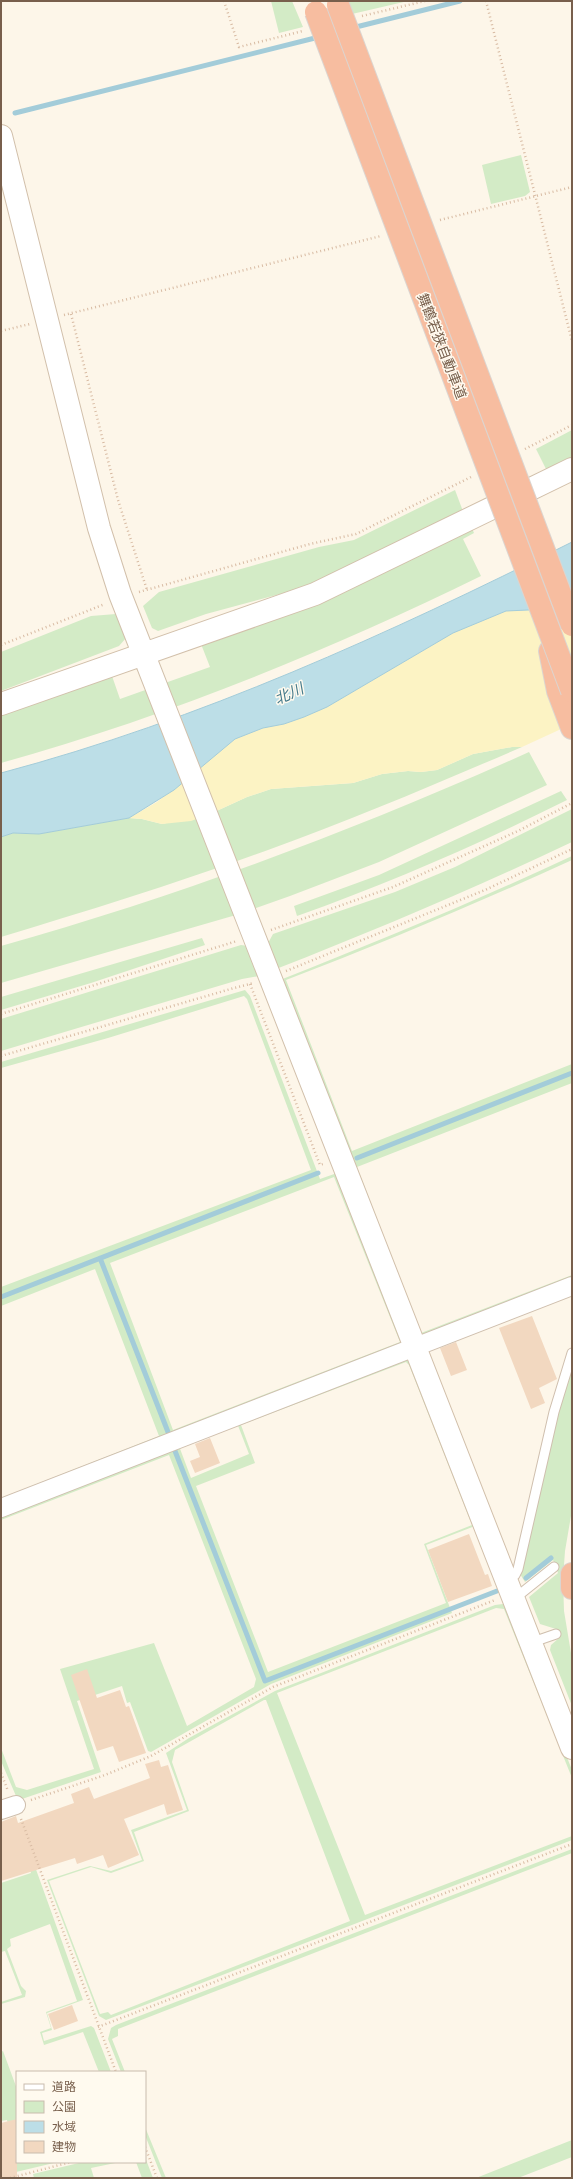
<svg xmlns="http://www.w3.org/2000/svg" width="573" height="2179" font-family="Inter,'Noto Sans JP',sans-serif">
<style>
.green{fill:#d3ebc6;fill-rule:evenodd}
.sand{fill:#fcf3c4}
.water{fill:#bcdee7;stroke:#a3ccd9}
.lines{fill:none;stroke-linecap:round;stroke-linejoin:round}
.stream{stroke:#a3ccd9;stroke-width:5}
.building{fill:#f2d8c0}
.lane-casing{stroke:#cfbfae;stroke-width:11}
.street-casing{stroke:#cfbfae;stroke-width:20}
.secondary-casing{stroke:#d2c0ab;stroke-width:24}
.highway-casing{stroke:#dcd5d0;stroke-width:24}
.path{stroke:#d8bba3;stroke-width:2.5;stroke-dasharray:1 3;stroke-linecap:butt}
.lane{stroke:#fff;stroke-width:9}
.street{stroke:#fff;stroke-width:18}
.secondary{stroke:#fff;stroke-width:22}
.highway{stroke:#f7bda0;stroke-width:22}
.highway-bridge-casing{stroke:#dcd5d0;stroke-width:24;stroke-linecap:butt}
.highway-bridge{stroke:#f7bda0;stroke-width:22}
.labels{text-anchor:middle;stroke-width:3;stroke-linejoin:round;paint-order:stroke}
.street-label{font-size:14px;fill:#785f4c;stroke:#fffaef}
.water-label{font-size:15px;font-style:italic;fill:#457a8b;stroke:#fffaef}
</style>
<rect width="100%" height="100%" fill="#fdf6e9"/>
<path class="green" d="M271,1H292L303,27L279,33Z
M347,1H408L352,14Z
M521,155L530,192L525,196L491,204L482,165Z
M572,430V462L548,473L536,449Z
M455,490L464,514L310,586L206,614L158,631L152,628L143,606L159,592L319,547L354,540Z
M471,526L474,533L463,539L481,576C328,651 166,717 1,763V713L112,676L120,699L210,667L201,644Z
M116,614L126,638L119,646L1,691V652L91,616Z
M512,747H522C438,783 354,819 268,850C180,882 91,910 1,937V837L13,833L39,834L129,818L142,819L162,824L210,814L247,797L271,789L353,783L382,774L408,771L421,772L437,770L473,754Z
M529,752L547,785L379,862L290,896L236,915L1,983V946C182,895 358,829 529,752Z
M561,791L567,800C477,845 392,882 297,916L294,906L379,875Z
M572,809V842C475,888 376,930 276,969L267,945L273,934L395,892L455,867Z
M572,856V860C478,903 383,943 286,980L352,1151L572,1064V1083L357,1167L421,1333L572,1275V1279L422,1338L280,980C379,941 476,901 572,856Z
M202,938L205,945L91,983L1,1010V997Z
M241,945L248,946L259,976L242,979L1,1051V1019Z
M245,990L250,996L320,1179L337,1173L403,1344L1,1498L159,1436L95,1269L1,1306V1287L311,1170L247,999L244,996L108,1038L1,1068V1062ZM334,1177L400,1342L173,1430L110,1263Z
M409,1358L475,1526L426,1545L452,1613L271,1684L151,1752L148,1751L130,1702L127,1703L122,1686L77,1701L101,1772L22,1799L16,1796L1,1761V1748L16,1787L27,1790L94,1769L60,1669L154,1643L187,1726L254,1687L256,1679L169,1455L1,1520V1515L179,1446L191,1478L249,1454L237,1423ZM406,1362L409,1365L472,1525L424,1544L446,1603L268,1672L196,1486L255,1463L241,1425Z
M572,1366V1510L565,1551L563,1579L564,1611L572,1659V1706L550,1650L551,1645L559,1638L556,1629L540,1624L529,1597L558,1573L553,1560L525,1582L520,1574L558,1414Z
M503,1604L507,1605L572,1770V1778L504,1609L496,1608L277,1693L365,1915L572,1836V1840L106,2020L99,2016L47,1880L90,1866L111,1871L142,1860L131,1830L187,1810L166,1753L189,1738L275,1691L495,1605ZM264,1700H266L350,1921L111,2015L108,2012L100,2014L49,1881L91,1867L111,1873L144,1861L134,1832L189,1811L172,1762L175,1750Z
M572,1849V1853L118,2029V2036L112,2039L125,2072H121L108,2039L111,2028L116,2025Z
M29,1850L83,2000L47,2013L52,2030L42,2033L44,2041L91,2026L94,2028L111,2072H99L83,2032L44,2045L40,2032L51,2028L46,2012L77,2001L50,1924L10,1939L11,1946L7,1949L21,1986L26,1991L25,1997L1,2004V2002L22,1995L5,1951L1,1952V1883L31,1873L25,1852Z
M3,2051L17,2089V2162H58L16,2172L13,2143L7,2120L1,2121V2052Z
M145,2127L166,2178H162L145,2135Z
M572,2140V2157L518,2178H476Z
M145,2157L153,2178H142L136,2162H145Z
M83,2162H120L91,2168L94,2178H34L33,2174Z"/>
<path class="sand" d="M572,608V724L522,747H512L473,754L437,770L421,772L408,771L382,774L353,783L271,789L247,797L210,814L191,821L162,824L142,819L129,818L157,802L235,739L263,728L284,724L304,717L327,707L453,633L506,611Z"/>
<path class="water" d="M572,542V608L506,611L453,633L327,707L304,717L284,724L263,728L235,739L174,790L129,818L39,834L13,833L1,837V773C200,720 388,634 572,542Z"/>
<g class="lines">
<path class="stream" d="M352,28L460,1
M15,113L319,37
M357,1158L572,1073
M100,1258L168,1432
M1,1297L318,1173
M175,1451L265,1681L497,1591
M526,1578L551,1558"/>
</g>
<path class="building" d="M532,1316L557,1379L539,1388L545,1403L531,1409L499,1328Z
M456,1342L467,1370L451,1376L440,1348Z
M210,1438L220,1463L195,1473L190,1461L200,1457L195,1444Z
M469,1534L485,1575L488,1574L492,1586L448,1602L428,1550Z
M87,1669L97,1698L120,1690L126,1707L129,1706L146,1753L119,1762L113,1746L97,1751L71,1675Z
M159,1760L161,1767L168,1765L183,1810L167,1815L164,1804L124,1819L139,1855L108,1868L103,1855L77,1864L75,1858L1,1881V1822L16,1816L18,1823L74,1803L71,1794L89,1787L94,1799L150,1778L145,1764Z
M72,2005L78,2021L54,2030L48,2014Z
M17,2119V2178H1V2123Z"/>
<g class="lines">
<g class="lane-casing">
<path id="lane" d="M507,1580L515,1575L518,1569L554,1412L572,1353
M514,1599L554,1567
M530,1643L556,1634"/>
</g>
<g class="street-casing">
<path id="street" d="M1,1508L572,1286
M1,1810L16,1805"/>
</g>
<g class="secondary-casing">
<path id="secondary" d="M1,136L99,528L120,594L572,1748
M1,704L315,594L572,469"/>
</g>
<g class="highway-casing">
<path id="highway" d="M550,651L558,691L572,728
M572,1574V1588"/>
</g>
<path class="path" d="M224,1L239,47L303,31
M486,1L572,341
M362,16L425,1
M440,220L572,187
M71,314L118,500L147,590
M64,315L381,236
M1,331L30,324
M525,449L572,425
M139,592L310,544L356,534L471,477
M1,645L105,604
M271,930L393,887L518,831L572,803
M286,971L485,890L572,849
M250,984L320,1165L323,1164
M1,1014L237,941
M1,1056L234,988L254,983
M1,1773L8,1791
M31,1800L105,1775L151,1756L273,1687L495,1600
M21,1819L116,2072
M98,2027L572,1844
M145,2147L157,2178
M10,2178L71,2162"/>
<use href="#lane" class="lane"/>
<use href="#street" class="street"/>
<use href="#secondary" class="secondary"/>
<use href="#highway" class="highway"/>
<g class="highway-bridge-casing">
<path id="highway-bridge" d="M338,5L572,625
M316,12L572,691"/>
</g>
<use href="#highway-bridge" class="highway-bridge"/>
</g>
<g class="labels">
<g class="street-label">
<text transform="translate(442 346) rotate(69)" y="5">舞鶴若狭自動車道</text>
</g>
<g class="water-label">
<text transform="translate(289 694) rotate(-24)" y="5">北川</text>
</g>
</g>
<rect width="573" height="2179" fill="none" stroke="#785f4c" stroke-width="4"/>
<rect x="16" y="2071" width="130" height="92" fill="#fffaef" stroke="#c9bcae"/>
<rect x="24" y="2084" width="20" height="6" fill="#ffffff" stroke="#c9bcae"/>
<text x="52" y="2091" font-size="12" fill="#785f4c">道路</text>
<rect x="24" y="2101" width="20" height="12" fill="#d3ebc6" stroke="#c9bcae"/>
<text x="52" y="2111" font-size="12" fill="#785f4c">公園</text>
<rect x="24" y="2121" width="20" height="12" fill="#bcdee7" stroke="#c9bcae"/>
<text x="52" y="2131" font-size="12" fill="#785f4c">水域</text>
<rect x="24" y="2141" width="20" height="12" fill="#f2d8c0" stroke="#c9bcae"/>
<text x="52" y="2151" font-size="12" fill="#785f4c">建物</text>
</svg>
